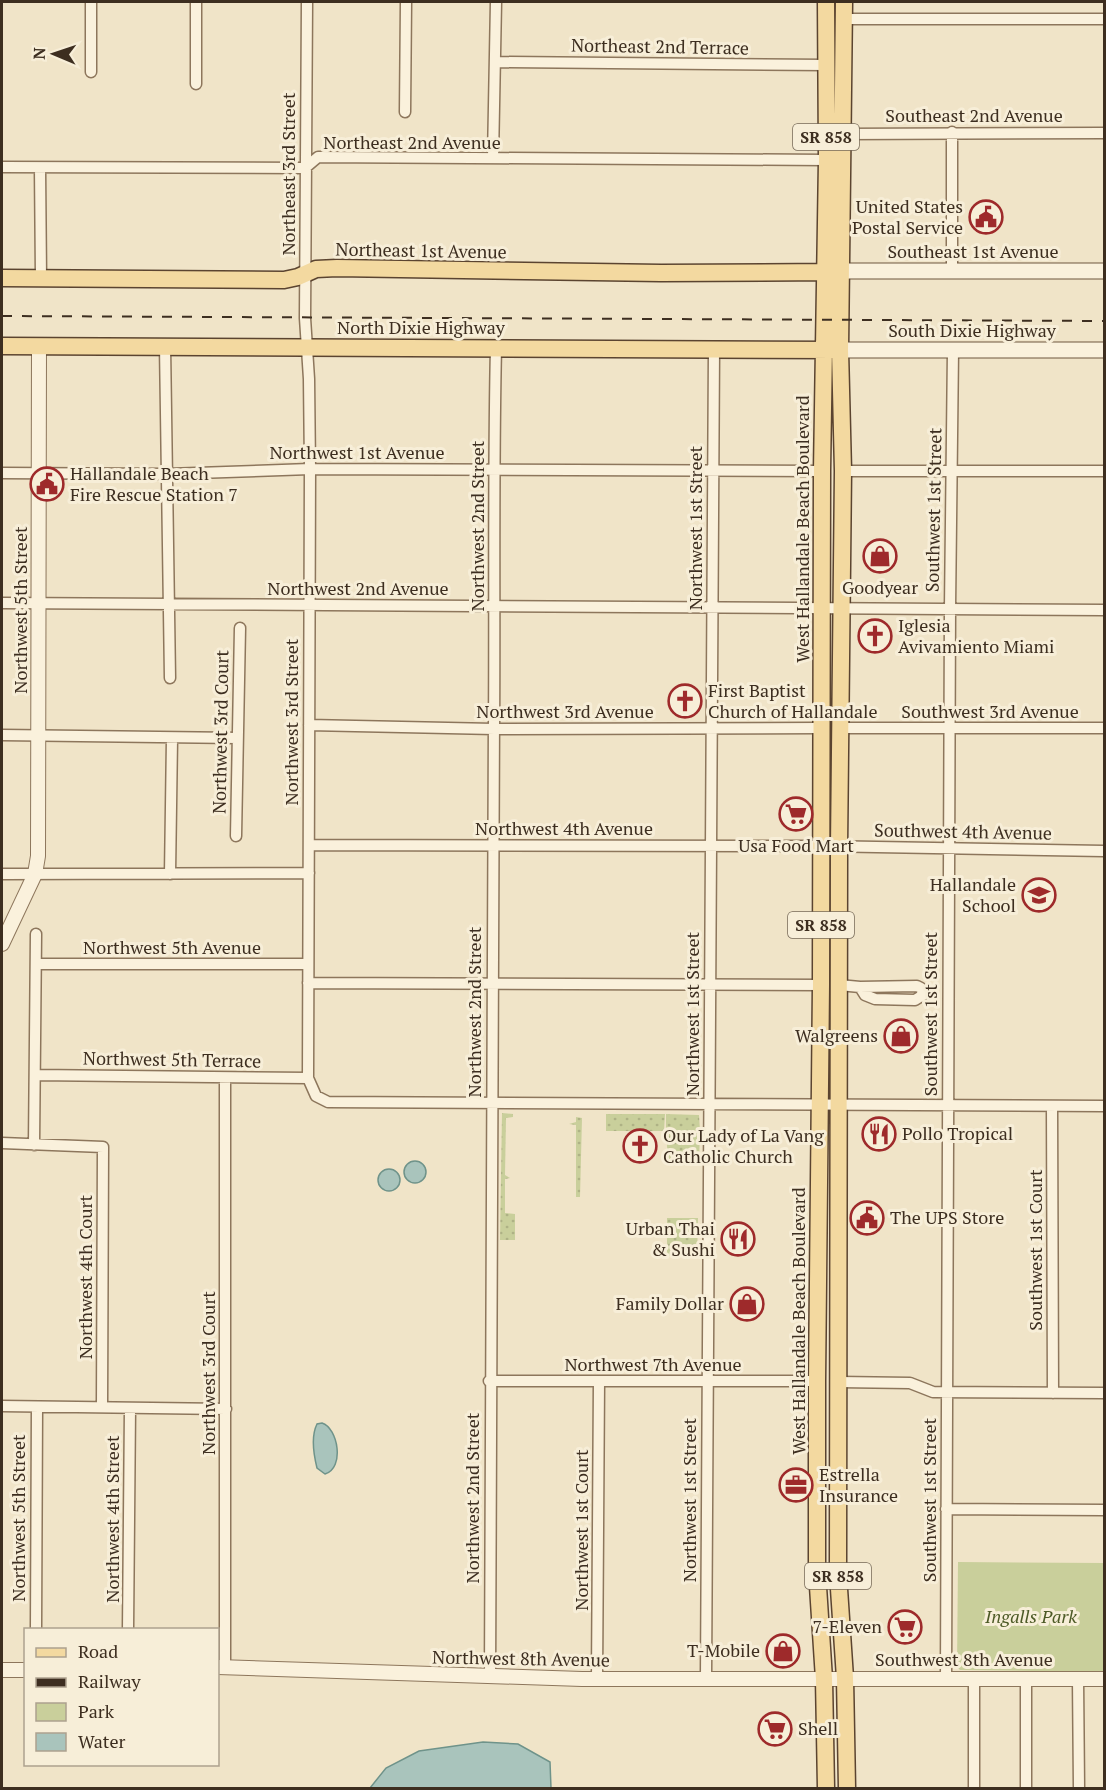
<svg xmlns="http://www.w3.org/2000/svg" width="1106" height="1790" font-family="'PT Serif',serif">
<style>
.grass{fill:url(#grass-dots)}
.park{fill:#c9cf9b}
.water{fill:#a9c4bc;stroke:#6f938a;stroke-width:1.5}
.lines{fill:none;stroke-linecap:round;stroke-linejoin:round}
.minor-casing{stroke:#8d765c;stroke-width:13}
.tertiary-casing{stroke:#8d765c;stroke-width:16}
.secondary-casing{stroke:#6f573f;stroke-width:17}
.primary-casing{stroke:#5b4430;stroke-width:19}
.minor{stroke:#faf1dc;stroke-width:10}
.tertiary{stroke:#faf1dc;stroke-width:14}
.secondary{stroke:#faf1dc;stroke-width:15}
.primary{stroke:#f3d9a0;stroke-width:16}
.rail{stroke:#3d2e20;stroke-width:2;stroke-dasharray:10 10;stroke-linecap:butt}
.labels{text-anchor:middle;stroke-width:6;stroke-linejoin:round;paint-order:stroke}
.shield{fill:#f7eed8;stroke:#756857;stroke-width:1.5}
.shield-label{font-size:16px;font-weight:bold;fill:#3d2e20}
.street-label{font-size:18px;fill:#3d2e20;stroke:#f7eed8}
.poi-label{font-size:18px;fill:#3d2e20;stroke:#f7eed8;text-anchor:start}
.park-label{font-size:18px;font-style:italic;fill:#4d5a26;stroke:#f7eed8}
</style>
<defs>
<pattern id="grass-dots" width="8" height="8" patternUnits="userSpaceOnUse" patternTransform="scale(1.5)"><rect width="8" height="8" fill="#c9cf9b"/><path d="M2 2h.1M6 6h.1" fill="none" stroke="#aeb285" stroke-width="1.8" stroke-linecap="round"/></pattern>
</defs>
<rect width="100%" height="100%" fill="#f0e4c8"/>
<path class="grass" d="M502,1113L513,1114V1117L506,1118L505,1175L510,1178L505,1179V1213L515,1214V1240H500Z
M606,1114H665L664,1131H606Z
M666,1114L699,1115L700,1131H666Z
M576,1117L582,1118L580,1197H576V1125L569,1124L576,1122Z
M666,1133H700L699,1160L668,1159Z
M667,1218H698L697,1256H667Z"/>
<path class="park" d="M958,1562L1104,1563V1672L960,1670L957,1667Z"/>
<path class="water" d="M404 1172a11 11 0 1 1 22 0a11 11 0 1 1-22 0Z
M378 1180a11 11 0 1 1 22 0a11 11 0 1 1-22 0Z
M322,1423C338,1428 345,1468 325,1474L317,1468C314,1456 311,1436 317,1424Z
M483,1742L518,1744L550,1762L551,1788H370L386,1768L419,1751Z"/>
<g class="lines">
<g class="minor-casing">
<path id="minor" d="M196,2V84
M307,2L305,318L309,379L310,469L308,1078L316,1096L328,1102L1104,1106
M844,19H1104
M495,62L826,65
M91,72V2
M405,112L406,2
M843,134L1104,133
M493,158L496,2
M2,167L305,168L318,157L827,160
M40,168L41,278
M952,272V132
M165,346L170,678
M843,471H1104
M2,473L167,474L310,469L822,471
M2,603L1104,610
M309,725L494,729L820,728
M840,728H1104
M2,735L237,738
M236,836L240,628
M309,845L820,846L1104,851
M2,874L309,873
M170,874L172,739
M36,964H308
M308,983L821,985
M839,985L860,987L917,986L921,988L923,995L915,1000L875,999L865,995L860,987
M36,1075L308,1078
M225,1078V1667
M1052,1106L1053,1393
M2,1143L103,1147L102,1407
M34,1145L36,934
M489,1381H817
M839,1382L910,1383L933,1392L1104,1393
M2,1406L226,1409
M946,1509L1104,1510
M36,1630L37,1407
M128,1630L130,1408
M490,1677C489,1360 491,1044 494,728C495,601 493,474 496,348
M706,1678L714,349
M946,1678L950,608L953,350
M974,1678V1788
M597,1679L599,1381
M1078,1679L1079,1788
M1026,1788V1678"/>
</g>
<g class="tertiary-casing">
<path id="tertiary" d="M2,944L35,874L38,856L39,346
M218,1667L582,1679H1104
M2,1670H26"/>
</g>
<g class="secondary-casing">
<path id="secondary" d="M841,271H1104
M840,350H1104"/>
</g>
<g class="primary-casing">
<path id="primary" d="M844,2L840,350L843,471L839,847L838,1574L845,1678L847,1788
M2,278L284,280L298,277L316,269L337,268L661,273L835,272
M2,346L835,350
M826,1788L824,1679L817,1571V1381L821,985L822,471L827,160L826,2"/>
</g>
<use href="#minor" class="minor"/>
<use href="#tertiary" class="tertiary"/>
<use href="#secondary" class="secondary"/>
<use href="#primary" class="primary"/>
<path class="rail" d="M2,316L1104,321"/>
</g>
<defs>
<g id="civic-ring" transform="scale(1.725)"><circle r="9.5" fill="#f7eed8" stroke="#9e2a2b" stroke-width="1.5"/><path d="M-.6-6.5H3V-4.5H.6V-3L4-1V1h2V6H-6V1h2V-1L-.6-3ZM-1.2 2.5V6h2.4V2.5Z" fill="#9e2a2b"/></g>
<g id="shop-ring" transform="scale(1.725)"><circle r="9.5" fill="#f7eed8" stroke="#9e2a2b" stroke-width="1.5"/><path d="M-5-2.5h2.3a2.7 3.5 0 0 1 5.4 0H5L5.5 6h-11ZM-1.5-2.5h3a1.5 2.3 0 0 0-3 0Z" fill="#9e2a2b"/></g>
<g id="church-ring" transform="scale(1.725)"><circle r="9.5" fill="#f7eed8" stroke="#9e2a2b" stroke-width="1.5"/><path d="M-1.2-6h2.4v3.5h3.3v2.4h-3.3V6h-2.4V-.1h-3.3v-2.4h3.3Z" fill="#9e2a2b"/></g>
<g id="supermarket-ring" transform="scale(1.725)"><circle r="9.5" fill="#f7eed8" stroke="#9e2a2b" stroke-width="1.5"/><path d="M-6-5.5h2.5l.6 2H6L4.5 2H-2.5L-4.4-4H-6ZM-1.5 3.2a1.3 1.3 0 1 0 .1 0ZM3 3.2a1.3 1.3 0 1 0 .1 0Z" fill="#9e2a2b"/></g>
<g id="school-ring" transform="scale(1.725)"><circle r="9.5" fill="#f7eed8" stroke="#9e2a2b" stroke-width="1.5"/><path d="M0-5L7-2L0 1L-7-2ZM-4 1L0 2.5L4 1V4Q0 6-4 4Z" fill="#9e2a2b"/></g>
<g id="restaurant-ring" transform="scale(1.725)"><circle r="9.5" fill="#f7eed8" stroke="#9e2a2b" stroke-width="1.5"/><path d="M-5-6h1v4h1v-4h1v4h1v-4h1v5L-1.5 .5V6h-2V.5L-5-1ZM5-6V6H3V1.5H1.5Q1.5-4 5-6Z" fill="#9e2a2b"/></g>
<g id="office-ring" transform="scale(1.725)"><circle r="9.5" fill="#f7eed8" stroke="#9e2a2b" stroke-width="1.5"/><path d="M-6-3h4V-5.5h4V-3h4V5H-6ZM-1-4.5V-3h2v-1.5ZM-6 0V1H6V0Z" fill="#9e2a2b"/></g>
</defs>
<g fill-rule="evenodd">
<use href="#civic-ring" x="986" y="217"/>
<use href="#civic-ring" x="47" y="484"/>
<use href="#shop-ring" x="880" y="556"/>
<use href="#church-ring" x="875" y="636"/>
<use href="#church-ring" x="685" y="701"/>
<use href="#supermarket-ring" x="796" y="814"/>
<use href="#school-ring" x="1039" y="895"/>
<use href="#shop-ring" x="901" y="1036"/>
<use href="#restaurant-ring" x="879" y="1134"/>
<use href="#church-ring" x="640" y="1146"/>
<use href="#civic-ring" x="867" y="1218"/>
<use href="#restaurant-ring" x="738" y="1239"/>
<use href="#shop-ring" x="747" y="1304"/>
<use href="#office-ring" x="796" y="1485"/>
<use href="#supermarket-ring" x="905" y="1627"/>
<use href="#shop-ring" x="783" y="1651"/>
<use href="#supermarket-ring" x="775" y="1729"/>
</g>
<g class="labels">
<g class="shield">
<rect x="793" y="124" width="66" height="26" rx="4.5"/>
<rect x="788" y="912" width="66" height="26" rx="4.5"/>
<rect x="805" y="1563" width="66" height="26" rx="4.5"/>
</g>
<g class="shield-label">
<text x="826" y="143">SR 858</text>
<text x="821" y="931">SR 858</text>
<text x="838" y="1582">SR 858</text>
</g>
<g class="street-label">
<text transform="translate(660 47) rotate(1)" y="6">Northeast 2nd Terrace</text>
<text x="974" y="122">Southeast 2nd Avenue</text>
<text x="412" y="149">Northeast 2nd Avenue</text>
<text transform="translate(289 174) rotate(-90)" y="6">Northeast 3rd Street</text>
<text transform="translate(421 251) rotate(1)" y="6">Northeast 1st Avenue</text>
<text x="973" y="258">Southeast 1st Avenue</text>
<text x="421" y="334">North Dixie Highway</text>
<text x="972" y="337">South Dixie Highway</text>
<text x="357" y="459">Northwest 1st Avenue</text>
<text transform="translate(934 510) rotate(-89)" y="6">Southwest 1st Street</text>
<text transform="translate(478 526) rotate(-90)" y="6">Northwest 2nd Street</text>
<text transform="translate(696 528) rotate(-90)" y="6">Northwest 1st Street</text>
<text transform="translate(803 529) rotate(-90)" y="6">West Hallandale Beach Boulevard</text>
<text x="358" y="595">Northwest 2nd Avenue</text>
<text transform="translate(21 610) rotate(-90)" y="6">Northwest 5th Street</text>
<text x="565" y="718">Northwest 3rd Avenue</text>
<text x="990" y="718">Southwest 3rd Avenue</text>
<text transform="translate(292 722) rotate(-90)" y="6">Northwest 3rd Street</text>
<text transform="translate(221 732) rotate(-89)" y="6">Northwest 3rd Court</text>
<text x="564" y="835">Northwest 4th Avenue</text>
<text transform="translate(963 832) rotate(1)" y="6">Southwest 4th Avenue</text>
<text x="172" y="954">Northwest 5th Avenue</text>
<text transform="translate(475 1012) rotate(-90)" y="6">Northwest 2nd Street</text>
<text transform="translate(693 1014) rotate(-90)" y="6">Northwest 1st Street</text>
<text transform="translate(931 1014) rotate(-90)" y="6">Southwest 1st Street</text>
<text transform="translate(172 1060) rotate(1)" y="6">Northwest 5th Terrace</text>
<text transform="translate(1036 1250) rotate(-90)" y="6">Southwest 1st Court</text>
<text transform="translate(86 1277) rotate(-90)" y="6">Northwest 4th Court</text>
<text transform="translate(799 1321) rotate(-90)" y="6">West Hallandale Beach Boulevard</text>
<text x="653" y="1371">Northwest 7th Avenue</text>
<text transform="translate(209 1373) rotate(-90)" y="6">Northwest 3rd Court</text>
<text transform="translate(473 1498) rotate(-90)" y="6">Northwest 2nd Street</text>
<text transform="translate(690 1500) rotate(-90)" y="6">Northwest 1st Street</text>
<text transform="translate(930 1500) rotate(-90)" y="6">Southwest 1st Street</text>
<text transform="translate(19 1518) rotate(-90)" y="6">Northwest 5th Street</text>
<text transform="translate(113 1519) rotate(-90)" y="6">Northwest 4th Street</text>
<text transform="translate(582 1530) rotate(-90)" y="6">Northwest 1st Court</text>
<text transform="translate(521 1659) rotate(1)" y="6">Northwest 8th Avenue</text>
<text x="964" y="1666">Southwest 8th Avenue</text>
</g>
<g class="poi-label">
<text x="963" y="213" text-anchor="end">United States<tspan x="963" dy="21">Postal Service</tspan></text>
<text x="70" y="480">Hallandale Beach<tspan x="70" dy="21">Fire Rescue Station 7</tspan></text>
<text x="880" y="594" text-anchor="middle">Goodyear</text>
<text x="898" y="632">Iglesia<tspan x="898" dy="21">Avivamiento Miami</tspan></text>
<text x="708" y="697">First Baptist<tspan x="708" dy="21">Church of Hallandale</tspan></text>
<text x="796" y="852" text-anchor="middle">Usa Food Mart</text>
<text x="1016" y="891" text-anchor="end">Hallandale<tspan x="1016" dy="21">School</tspan></text>
<text x="878" y="1042" text-anchor="end">Walgreens</text>
<text x="902" y="1140">Pollo Tropical</text>
<text x="663" y="1142">Our Lady of La Vang<tspan x="663" dy="21">Catholic Church</tspan></text>
<text x="890" y="1224">The UPS Store</text>
<text x="715" y="1235" text-anchor="end">Urban Thai<tspan x="715" dy="21">&amp; Sushi</tspan></text>
<text x="724" y="1310" text-anchor="end">Family Dollar</text>
<text x="819" y="1481">Estrella<tspan x="819" dy="21">Insurance</tspan></text>
<text x="882" y="1633" text-anchor="end">7-Eleven</text>
<text x="760" y="1657" text-anchor="end">T-Mobile</text>
<text x="798" y="1735">Shell</text>
</g>
<g class="park-label">
<text x="1031" y="1623">Ingalls Park</text>
</g>
</g>
<rect width="1106" height="1790" fill="none" stroke="#3d2e20" stroke-width="6"/>
<rect x="24" y="1628" width="195" height="138" fill="#f7eed8" stroke="#ada18e" stroke-width="1.5"/>
<rect x="36" y="1648" width="30" height="9" fill="#f3d9a0" stroke="#ada18e" stroke-width="1.5"/>
<text x="78" y="1658" font-size="18" fill="#3d2e20">Road</text>
<rect x="36" y="1678" width="30" height="9" fill="#3d2e20" stroke="#ada18e" stroke-width="1.5"/>
<text x="78" y="1688" font-size="18" fill="#3d2e20">Railway</text>
<rect x="36" y="1703" width="30" height="18" fill="#c9cf9b" stroke="#ada18e" stroke-width="1.5"/>
<text x="78" y="1718" font-size="18" fill="#3d2e20">Park</text>
<rect x="36" y="1733" width="30" height="18" fill="#a9c4bc" stroke="#ada18e" stroke-width="1.5"/>
<text x="78" y="1748" font-size="18" fill="#3d2e20">Water</text>
<g transform="translate(54 54) rotate(272)" stroke="#f7eed8" stroke-width="4.5" paint-order="stroke">
<path d="M0-4.5L10 22L0 15L-10 22Z" fill="#3d2e20"/>
<text y="-9" font-size="16" font-weight="bold" text-anchor="middle" fill="#3d2e20">N</text>
</g>
</svg>
